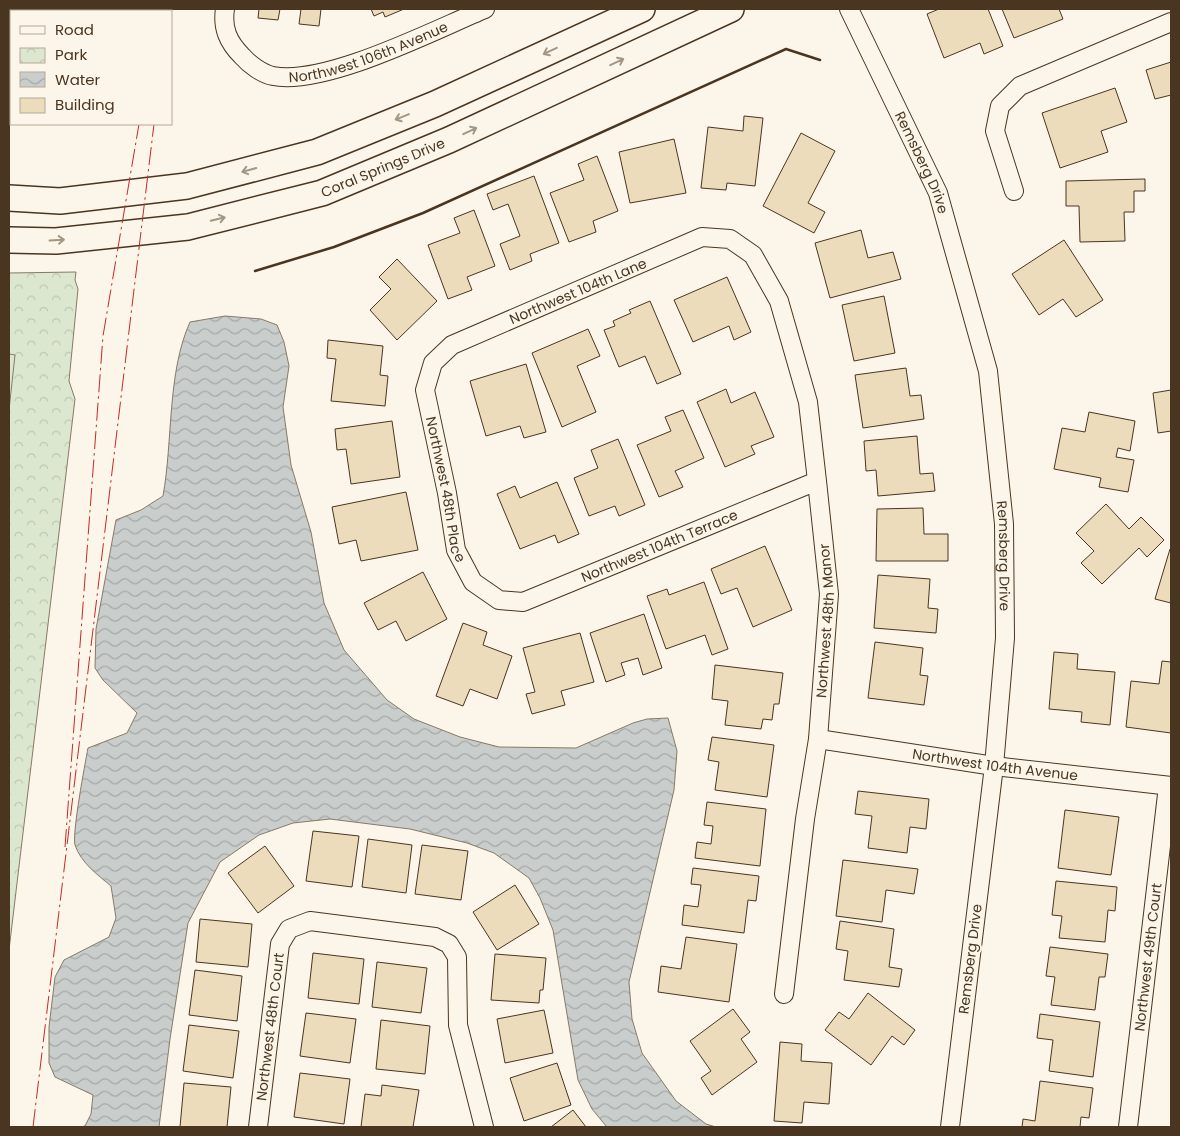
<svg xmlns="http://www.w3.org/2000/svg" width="1180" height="1136" font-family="Poppins,sans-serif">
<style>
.park{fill:url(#park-crowns);stroke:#887966}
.pitch{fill:#dce7d0;stroke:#887966}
.water{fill:url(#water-waves);stroke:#887966}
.building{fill:#ecdcbc;stroke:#4a3520}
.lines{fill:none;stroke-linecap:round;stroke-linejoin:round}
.service-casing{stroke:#4a3520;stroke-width:11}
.minor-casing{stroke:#4a3520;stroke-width:20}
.secondary-casing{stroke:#4a3520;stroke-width:28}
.service{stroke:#fbf6e9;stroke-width:9}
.minor{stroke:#fbf6e9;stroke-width:18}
.secondary{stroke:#fbf6e9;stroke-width:25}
.wall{stroke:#4a3520;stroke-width:2.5}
.power{stroke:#c62828;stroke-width:1;stroke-dasharray:18 4 2.5 4;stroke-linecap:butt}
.oneway{stroke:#a29684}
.labels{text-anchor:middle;stroke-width:4;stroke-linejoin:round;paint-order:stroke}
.street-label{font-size:14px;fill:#4a3520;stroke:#fbf6e9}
</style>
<defs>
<pattern id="park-crowns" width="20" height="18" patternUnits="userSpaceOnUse" patternTransform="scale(1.25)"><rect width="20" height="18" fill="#dce7d0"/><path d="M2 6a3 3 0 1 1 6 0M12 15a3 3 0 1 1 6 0" fill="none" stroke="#bec7b2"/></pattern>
<pattern id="water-waves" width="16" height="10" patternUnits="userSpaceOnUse" patternTransform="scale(1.25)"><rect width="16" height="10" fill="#c9cecd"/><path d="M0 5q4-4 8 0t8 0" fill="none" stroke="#a5a8a6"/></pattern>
</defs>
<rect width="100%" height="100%" fill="#fbf6e9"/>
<path class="park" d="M76,272L75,280L78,289L69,381L75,399L9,950V273Z"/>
<path class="pitch" d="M9,354L15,355L9,410Z"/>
<path class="water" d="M225,316L261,319L277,325L284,342L289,366L283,407L291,465L311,532L324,603L344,650L387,700L414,719L460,737L499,747L576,748L633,723L647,719L668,718L677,751L674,790L629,982L632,1019L642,1053L676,1101L706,1124L716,1127H607L592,1109L578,1080L553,930L540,898L529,878L494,853L467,843L410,829L330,819L293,823L259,835L220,862L188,923L170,1039L159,1127H81L85,1126L91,1114L93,1095L55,1077L49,1063V1027L55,977L64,960L109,937L116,918L111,886C98,875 81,863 75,845C72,833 85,764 88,748L127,733L137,713L103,680L95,668L96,629L116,520L141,510L163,496C173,441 167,373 190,322Z"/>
<path class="building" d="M259,9H280L278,20L258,18Z
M301,9H321L319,26L299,24Z
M371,9H404L385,17L383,12L374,16Z
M939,9H988L1003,46L984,54L980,43L944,58L927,14Z
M1002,9H1059L1063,19L1014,38Z
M1171,62V95L1155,99L1146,70Z
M1115,88L1127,122L1101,131L1108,152L1060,168L1042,113Z
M744,116L763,118L755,186L727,183L726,190L701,188L708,127L743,131Z
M801,133L835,151L808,203L825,212L814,233L763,206Z
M674,139L686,193L630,203L619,152Z
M597,156L618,211L593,221L596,232L569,242L550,193L584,180L578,164Z
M534,176L559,243L530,254L532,261L510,270L500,244L520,236L508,204L493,210L487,194Z
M1145,179V191H1134V212H1124L1125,241L1080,242L1079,206H1066V181Z
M474,210L495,266L467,277L472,290L448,299L428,245L460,233L454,218Z
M861,230L868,258L893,252L901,279L830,298L815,243Z
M1064,240L1103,300L1076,317L1063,299L1039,315L1012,274Z
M397,259L437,301L397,340L370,310L391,289L379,277Z
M727,277L751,332L734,340L729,326L693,342L674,300Z
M884,296L895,353L854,361L842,305Z
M650,301L681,374L657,384L645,356L619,367L604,330L615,326L613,321L631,313L629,310Z
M588,329L600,356L577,366L596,412L562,427L532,353Z
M328,340L383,346L380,375L388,376L385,406L331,401L336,359L327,358Z
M526,364L546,432L524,438L520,426L486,436L470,381Z
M906,368L910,396L921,395L924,419L863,428L855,375Z
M726,389L731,403L755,392L774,437L751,446L755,454L725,467L697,402Z
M1171,390V431L1158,433L1153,393Z
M683,410L704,458L675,471L683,487L659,497L637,445L671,431L665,417Z
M1089,412L1135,421L1130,451L1118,448L1116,457L1134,460L1128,492L1099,487L1101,478L1054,469L1062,428L1085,432Z
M392,421L400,477L351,484L346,449L337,450L335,429Z
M917,436L920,474L933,473L935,491L878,496L876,470L866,471L864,441Z
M618,439L645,505L619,516L615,506L589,516L574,478L598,468L591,450Z
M557,482L579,534L558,543L555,535L520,549L497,494L515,486L520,498Z
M406,492L418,550L361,561L356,540L339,544L332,507Z
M1106,504L1129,529L1141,517L1164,540L1147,557L1139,548L1102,584L1081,563L1094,551L1076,533Z
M923,508L924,534H948V561H876L877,509Z
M765,546L792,610L753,627L737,588L721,594L711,569Z
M1170,549H1171V603L1155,599Z
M423,572L447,619L406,641L396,621L378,630L364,603Z
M878,575L930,579L928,608L938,609L936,633L874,628Z
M704,582L728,649L712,655L705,635L666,649L647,596L667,589L669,595Z
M644,614L662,668L643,675L638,658L621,663L625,675L606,682L590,633Z
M463,623L487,632L483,645L512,656L497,699L470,689L463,706L436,696Z
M580,633L594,682L561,691L565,705L532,714L526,694L535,692L523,648Z
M875,642L923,648L920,675L928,676L924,705L868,698Z
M1054,652L1078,654L1077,669L1115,672L1110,725L1081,722L1082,712L1049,709Z
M1162,661L1171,662V733L1126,727L1131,681L1159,684Z
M715,665L783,673L779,704H774L772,720L763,719L761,729L725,725L728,701L712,699Z
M712,737L774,745L767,797L715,790L719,762L708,760Z
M858,791L929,799L926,829L910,827L907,853L868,848L872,816L855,814Z
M707,802L766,809L760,866L695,858L697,842L711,844L713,826L704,825Z
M1065,810L1119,817L1111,875L1058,868Z
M313,831L359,836L352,887L306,881Z
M368,839L412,845L406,893L362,887Z
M422,845L468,851L461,900L415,894Z
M265,846L294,886L258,913L228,873Z
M843,860L918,869L914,894L886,890L882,922L836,916Z
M693,868L759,876L756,901L748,900L744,933L682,925L684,905L698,907L701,885L691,884Z
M1056,881L1117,887L1115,911L1108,910L1105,942L1059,938L1062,916L1052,915Z
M515,885L539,924L497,950L473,912Z
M200,919L252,924L248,967L196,962Z
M840,921L894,929L889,967L902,969L899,987L844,980L848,951L836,949Z
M686,937L737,944L729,1002L658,992L661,966L681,969Z
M1050,947L1108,954L1105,977H1099L1095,1010L1051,1005L1055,977L1046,976Z
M313,953L364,959L359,1004L308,998Z
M495,954L546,958L543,990H540L539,1003L491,1000Z
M377,962L427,968L421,1013L372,1007Z
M195,970L242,976L237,1021L189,1015Z
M868,993L915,1030L904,1045L892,1036L871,1065L825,1030L839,1012L849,1019Z
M733,1009L750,1032L741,1039L757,1062L712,1095L701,1078L711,1071L690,1041Z
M544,1010L553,1053L505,1063L497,1019Z
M306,1013L356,1019L350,1063L300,1056Z
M1040,1014L1100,1022L1093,1077L1049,1071L1053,1040L1037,1038Z
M381,1020L430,1026L425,1074L376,1069Z
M189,1025L239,1031L233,1078L183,1071Z
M780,1042L802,1044L801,1061L832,1063L829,1104L804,1102L802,1123L774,1121Z
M557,1063L571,1105L524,1121L510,1078Z
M300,1073L350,1079L344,1124L294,1117Z
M1040,1081L1093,1088L1089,1118L1081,1117L1080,1127H1022L1023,1119L1035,1121Z
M184,1083L231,1087L227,1127H180Z
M382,1085L419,1090L413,1127H361L365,1094L381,1096Z
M573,1110L586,1127H551Z"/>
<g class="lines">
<g class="service-casing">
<path id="service" d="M44,9L48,11
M9,116H11"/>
</g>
<g class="minor-casing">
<g id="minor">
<path id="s1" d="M225,9C222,28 228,42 242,56C249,64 262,74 273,76C326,86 434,30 485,9"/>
<path id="s2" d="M849,9L938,193L988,371L1004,524L1005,638L994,766L950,1127"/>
<path d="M1014,191L995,131L1000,106L1020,86L1171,22"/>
<path id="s3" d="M818,739L994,766L1171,786"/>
<path id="s4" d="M784,994L805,819L818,739L829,594L817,481L808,402L779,301L753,255L730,239L702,237L452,345L433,363L425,390L447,493L456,550L473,582L499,600L523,602L817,481"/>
<path id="s5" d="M258,1127L280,944L289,929L310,921L435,937L449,944L457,957L458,1025L484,1127"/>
<path id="s6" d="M1128,1127L1168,786"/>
</g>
</g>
<g class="secondary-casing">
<g id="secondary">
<path d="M9,198L60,201L187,186L317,152L435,104L642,9"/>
<path id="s7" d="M9,240L56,241L188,227L322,193L449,140L731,9"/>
</g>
</g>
<use href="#service" class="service"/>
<use href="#minor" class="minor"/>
<use href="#secondary" class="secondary"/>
<path class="wall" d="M255,271L334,247L423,213L786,49L820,60"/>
<path class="power" d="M156,11L157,9
M167,11V9
M65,847L103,336L139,124
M33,1127L154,124"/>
</g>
<defs><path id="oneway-shaft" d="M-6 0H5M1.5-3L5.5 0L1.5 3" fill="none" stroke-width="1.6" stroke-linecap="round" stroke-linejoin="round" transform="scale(1.25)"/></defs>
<g class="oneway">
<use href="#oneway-shaft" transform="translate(550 51) rotate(155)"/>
<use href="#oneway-shaft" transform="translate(617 62) rotate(-25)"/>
<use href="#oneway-shaft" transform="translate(402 117) rotate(158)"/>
<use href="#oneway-shaft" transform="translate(470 131) rotate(-25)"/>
<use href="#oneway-shaft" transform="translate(249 170) rotate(165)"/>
<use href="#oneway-shaft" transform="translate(218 219) rotate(-14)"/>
<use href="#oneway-shaft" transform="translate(57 240) rotate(-3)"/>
</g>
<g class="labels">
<g class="street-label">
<text dy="5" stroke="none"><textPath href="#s1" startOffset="189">Northwest 106th Avenue</textPath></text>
<text dy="5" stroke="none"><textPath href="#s2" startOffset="170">Remsberg Drive</textPath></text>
<text dy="5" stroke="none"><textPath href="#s7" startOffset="384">Coral Springs Drive</textPath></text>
<text transform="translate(578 291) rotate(-23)" y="5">Northwest 104th Lane</text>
<text dy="5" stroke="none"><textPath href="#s4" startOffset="1238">Northwest 48th Place</textPath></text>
<text dy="5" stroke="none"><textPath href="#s4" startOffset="1539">Northwest 104th Terrace</textPath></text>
<text dy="5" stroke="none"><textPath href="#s2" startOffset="575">Remsberg Drive</textPath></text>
<text dy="5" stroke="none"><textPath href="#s4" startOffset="376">Northwest 48th Manor</textPath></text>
<text dy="5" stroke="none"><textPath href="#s3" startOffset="179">Northwest 104th Avenue</textPath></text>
<text dy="5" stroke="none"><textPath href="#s6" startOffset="171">Northwest 49th Court</textPath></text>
<text transform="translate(970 959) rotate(-83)" y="5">Remsberg Drive</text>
<text dy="5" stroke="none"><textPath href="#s5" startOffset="101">Northwest 48th Court</textPath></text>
</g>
</g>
<rect width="1180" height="1136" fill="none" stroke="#4a3520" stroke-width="20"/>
<rect x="10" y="10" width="162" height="115" fill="#fbf6e9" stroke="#b4a999"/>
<rect x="20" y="26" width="25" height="8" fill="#fbf6e9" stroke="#b4a999"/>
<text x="55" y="35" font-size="15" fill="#4a3520">Road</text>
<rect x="20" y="48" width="25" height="15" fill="url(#park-crowns)" stroke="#b4a999"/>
<text x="55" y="60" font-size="15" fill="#4a3520">Park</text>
<rect x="20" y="72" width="25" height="15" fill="url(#water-waves)" stroke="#b4a999"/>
<text x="55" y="85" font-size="15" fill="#4a3520">Water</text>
<rect x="20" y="98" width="25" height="15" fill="#ecdcbc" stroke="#b4a999"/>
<text x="55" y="110" font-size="15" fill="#4a3520">Building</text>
</svg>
